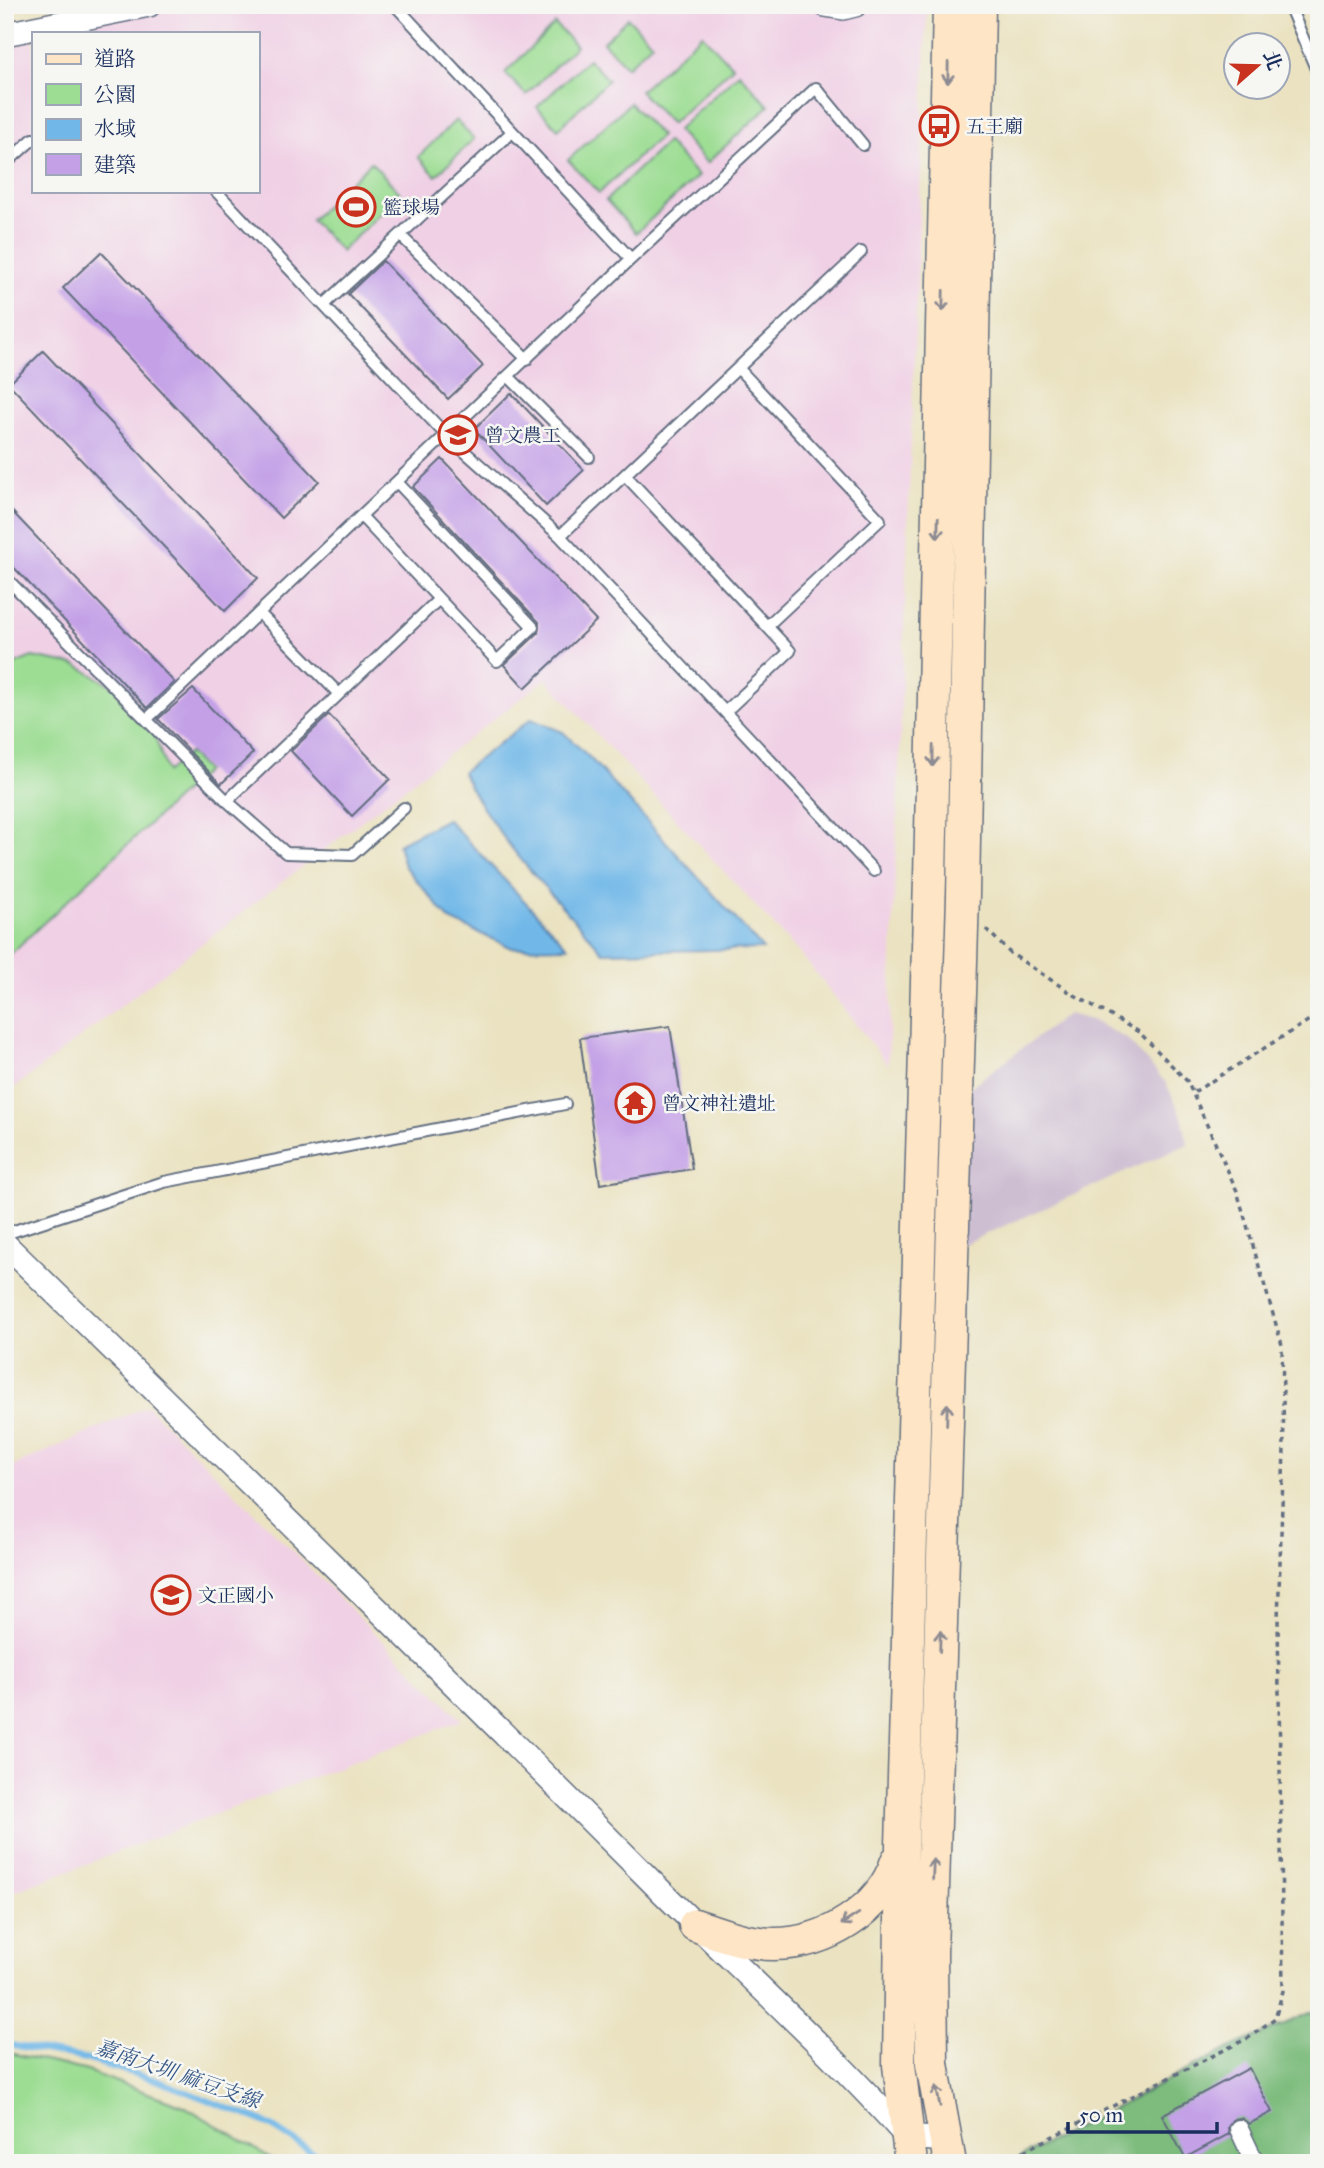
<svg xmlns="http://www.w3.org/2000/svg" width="1324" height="2168" font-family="'IM FELL Great Primer','Noto Serif TC',serif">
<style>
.built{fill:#f0d0e5;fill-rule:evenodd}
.industrial{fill:#cebed2}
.green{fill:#9cdd93;stroke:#5c8678;stroke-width:2}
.forest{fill:#7dbc7d;stroke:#4c766e;stroke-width:2}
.water{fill:#71b8e8;stroke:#4674a3;stroke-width:2}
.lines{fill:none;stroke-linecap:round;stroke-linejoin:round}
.stream{stroke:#71b8e8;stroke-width:6}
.building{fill:#c4a1e7}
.service-casing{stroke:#636e80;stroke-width:14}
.pedestrian-casing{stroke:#636e80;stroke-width:21}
.minor-casing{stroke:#636e80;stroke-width:26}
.secondary-casing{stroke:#636e80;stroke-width:35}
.path{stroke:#636e80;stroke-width:3.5;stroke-dasharray:5 5;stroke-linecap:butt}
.service{stroke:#fff;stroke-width:10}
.pedestrian{stroke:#fff;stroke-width:18}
.minor{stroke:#fff;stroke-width:23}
.secondary{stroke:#fde5c5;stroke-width:32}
.oneway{stroke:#8c8a92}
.labels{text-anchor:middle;stroke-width:5;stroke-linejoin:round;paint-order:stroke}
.poi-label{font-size:19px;fill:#1b2f5e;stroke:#f6f6f2;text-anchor:start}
.water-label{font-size:21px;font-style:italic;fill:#355887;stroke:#f6f6f2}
</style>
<rect width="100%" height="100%" fill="#f6f6f2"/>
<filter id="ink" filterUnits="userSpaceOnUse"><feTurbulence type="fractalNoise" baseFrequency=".0143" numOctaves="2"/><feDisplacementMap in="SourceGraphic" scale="14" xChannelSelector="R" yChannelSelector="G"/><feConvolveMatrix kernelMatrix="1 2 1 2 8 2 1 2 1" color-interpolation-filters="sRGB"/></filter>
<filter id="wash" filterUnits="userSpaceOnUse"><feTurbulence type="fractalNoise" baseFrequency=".00686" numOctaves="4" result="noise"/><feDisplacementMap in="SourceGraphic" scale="28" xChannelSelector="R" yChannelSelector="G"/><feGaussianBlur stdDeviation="1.57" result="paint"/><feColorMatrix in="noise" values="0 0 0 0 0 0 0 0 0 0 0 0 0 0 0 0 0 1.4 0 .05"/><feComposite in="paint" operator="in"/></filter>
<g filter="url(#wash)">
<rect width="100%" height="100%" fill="#eae2c0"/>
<path class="built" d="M166,5H927L888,1065L804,958L546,679L5,1095V39ZM33,33H257V191H33Z
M147,1406L462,1720L5,1895V1470Z"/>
<path class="industrial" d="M1068,1014L1091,1020L1127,1039L1166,1083L1182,1117L1188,1144L948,1251L953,1100Z"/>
<path class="green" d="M628,18L652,43L627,67L603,42Z
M555,24L576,46L526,95L505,73Z
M702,34L733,67L671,124L640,91Z
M588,59L608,80L558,129L537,107Z
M739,73L769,106L707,163L677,130Z
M630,103L661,136L599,193L568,160Z
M456,120L474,139L436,176L418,157Z
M667,142L698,176L636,233L606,200Z
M371,162L401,194L341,251L311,220Z
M32,657L76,665L126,694L153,730L167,772L189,753L206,771L5,959V668Z
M5,2052L84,2070L184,2106L279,2163H5Z"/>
<path class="forest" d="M1319,2009V2163H1009L1232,2047Z"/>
<path class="water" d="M531,719L563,732L590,758L763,949L603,952C552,894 497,841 462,772Z
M447,819L568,947L512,948L450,920L404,866L398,844Z"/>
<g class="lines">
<path class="stream" d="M5,2044L82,2058L156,2080L264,2122L329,2163"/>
</g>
<g id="blocks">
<path class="building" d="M101,252L319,481L281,518L63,288Z
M383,261L483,366L448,399L348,294Z
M43,351L258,578L225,611L9,384Z
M511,393L584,470L546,506L474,429Z
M442,459L596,621L525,688L504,665L538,633L539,622L413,487Z
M5,504L174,682L147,708L5,558Z
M193,689L253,753L221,784L158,719Z
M329,715L390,779L352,816L291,751Z
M670,1026L692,1169L600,1184L580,1038Z
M1249,2068L1272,2112L1249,2124L1241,2118L1234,2119L1228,2127L1229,2134L1185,2158L1162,2115Z"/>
</g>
</g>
<g filter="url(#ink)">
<use href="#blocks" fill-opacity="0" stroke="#636e80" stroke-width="2"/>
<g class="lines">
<g class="service-casing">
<path id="service" d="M395,5L631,259
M1289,5L1319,76
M5,164L33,139
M216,191L446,435L560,536L874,871
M400,235L527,359
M324,305L512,132
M738,368L880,520L767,626
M508,376L589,457
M625,475L790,651L725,712
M361,516L439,599
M560,536L861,252
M5,577L227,801L286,853L352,855L404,808
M259,613L339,694
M147,719L631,259L816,88L863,145
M227,801L439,599L497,661L533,627L397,482
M5,1234L164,1182L565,1104"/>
</g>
<g class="pedestrian-casing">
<path id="pedestrian" d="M1239,2129L1255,2163"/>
</g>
<g class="minor-casing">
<path id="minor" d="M825,5L843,8L855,5
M5,34L149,5
M5,1244C221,1455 437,1666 650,1880C736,1966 826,2046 907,2137L946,2140"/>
</g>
<g class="secondary-casing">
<path id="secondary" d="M695,1925C721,1934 747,1944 774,1944C826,1944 881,1910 897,1861
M911,2163L899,2065L902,1846L930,878L949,5
M950,2163L932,2064L931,1954L963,895L979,5"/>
</g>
<path class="path" d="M5,559H6
M986,929L1010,953L1071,993L1139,1032L1187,1081L1237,1191L1282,1345L1284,1449L1278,1619L1283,1991L1275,2018L1250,2037L1000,2163
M1194,1092L1319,1014
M1272,2162L1283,2163"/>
<use href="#service" class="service"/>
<use href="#pedestrian" class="pedestrian"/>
<use href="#minor" class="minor"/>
<use href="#secondary" class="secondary"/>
</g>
<defs><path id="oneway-shaft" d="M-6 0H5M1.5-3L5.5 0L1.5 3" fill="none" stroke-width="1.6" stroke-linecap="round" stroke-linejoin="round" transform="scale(1.75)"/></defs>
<g class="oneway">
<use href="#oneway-shaft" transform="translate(948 73) rotate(91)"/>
<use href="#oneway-shaft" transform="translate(943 301) rotate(91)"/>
<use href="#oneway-shaft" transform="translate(938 528) rotate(91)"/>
<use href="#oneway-shaft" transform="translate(933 756) rotate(91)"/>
<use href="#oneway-shaft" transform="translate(947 1414) rotate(-88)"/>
<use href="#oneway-shaft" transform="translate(940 1641) rotate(-88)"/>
<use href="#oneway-shaft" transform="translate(933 1869) rotate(-88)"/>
<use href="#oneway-shaft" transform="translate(850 1919) rotate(148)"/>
<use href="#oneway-shaft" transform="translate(938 2096) rotate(-101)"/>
</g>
</g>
<defs>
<g id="bus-ring" transform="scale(2.0125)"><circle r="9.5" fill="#f6f6f2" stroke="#c8321e" stroke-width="1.5"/><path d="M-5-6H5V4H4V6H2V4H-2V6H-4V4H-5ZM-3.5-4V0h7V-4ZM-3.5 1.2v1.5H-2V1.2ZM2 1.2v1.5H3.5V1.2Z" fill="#c8321e"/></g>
<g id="stadium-ring" transform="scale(2.0125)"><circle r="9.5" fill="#f6f6f2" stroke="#c8321e" stroke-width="1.5"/><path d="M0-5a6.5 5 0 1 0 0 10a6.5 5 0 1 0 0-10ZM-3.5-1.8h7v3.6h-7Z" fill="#c8321e"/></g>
<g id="university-ring" transform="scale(2.0125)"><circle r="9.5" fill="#f6f6f2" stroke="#c8321e" stroke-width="1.5"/><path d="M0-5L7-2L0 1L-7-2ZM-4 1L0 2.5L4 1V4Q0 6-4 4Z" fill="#c8321e"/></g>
<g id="temple-ring" transform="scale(2.0125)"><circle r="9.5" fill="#f6f6f2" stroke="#c8321e" stroke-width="1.5"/><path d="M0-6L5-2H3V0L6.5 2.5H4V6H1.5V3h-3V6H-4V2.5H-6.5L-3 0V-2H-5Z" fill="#c8321e"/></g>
<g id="school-ring" transform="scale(2.0125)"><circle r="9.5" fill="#f6f6f2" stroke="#c8321e" stroke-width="1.5"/><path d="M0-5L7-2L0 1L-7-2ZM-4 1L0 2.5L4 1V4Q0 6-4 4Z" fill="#c8321e"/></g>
</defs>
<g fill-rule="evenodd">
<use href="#bus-ring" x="939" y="126"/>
<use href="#stadium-ring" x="356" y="207"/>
<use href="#university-ring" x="458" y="435"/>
<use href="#temple-ring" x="635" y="1103"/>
<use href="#school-ring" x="171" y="1595"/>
</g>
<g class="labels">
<g class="poi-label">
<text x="966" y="133">五王廟</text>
<text x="383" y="214">籃球場</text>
<text x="485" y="442">曾文農工</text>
<text x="662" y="1110">曾文神社遺址</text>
<text x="198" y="1602">文正國小</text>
</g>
<g class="water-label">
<text transform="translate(178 2074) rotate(19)" y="7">嘉南大圳 麻豆支線</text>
</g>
</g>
<rect width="1324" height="2168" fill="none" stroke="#f6f6f2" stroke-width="28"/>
<rect x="32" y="32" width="228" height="161" fill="#f6f6f2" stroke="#9ea6b7" stroke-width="2"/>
<rect x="46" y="54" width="35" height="10" fill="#fde5c5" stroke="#9ea6b7" stroke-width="2"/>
<text x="94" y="66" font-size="21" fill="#1b2f5e">道路</text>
<rect x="46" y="84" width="35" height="21" fill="#9cdd93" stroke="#9ea6b7" stroke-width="2"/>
<text x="94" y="102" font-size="21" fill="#1b2f5e">公園</text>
<rect x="46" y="119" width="35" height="21" fill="#71b8e8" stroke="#9ea6b7" stroke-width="2"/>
<text x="94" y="136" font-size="21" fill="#1b2f5e">水域</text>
<rect x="46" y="154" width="35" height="21" fill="#c4a1e7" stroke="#9ea6b7" stroke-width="2"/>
<text x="94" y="172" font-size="21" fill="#1b2f5e">建築</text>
<g transform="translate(1257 66) rotate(70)"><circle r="33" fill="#f6f6f2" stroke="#9ea6b7" stroke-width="2"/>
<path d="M0-5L12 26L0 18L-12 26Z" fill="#c8321e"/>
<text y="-10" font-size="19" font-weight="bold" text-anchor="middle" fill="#1b2f5e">北</text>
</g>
<path d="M1068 2122v10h149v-10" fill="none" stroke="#1b2f5e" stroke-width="3.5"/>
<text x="1079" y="2122" font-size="21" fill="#1b2f5e" stroke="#f6f6f2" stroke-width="5" paint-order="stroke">50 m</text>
</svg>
